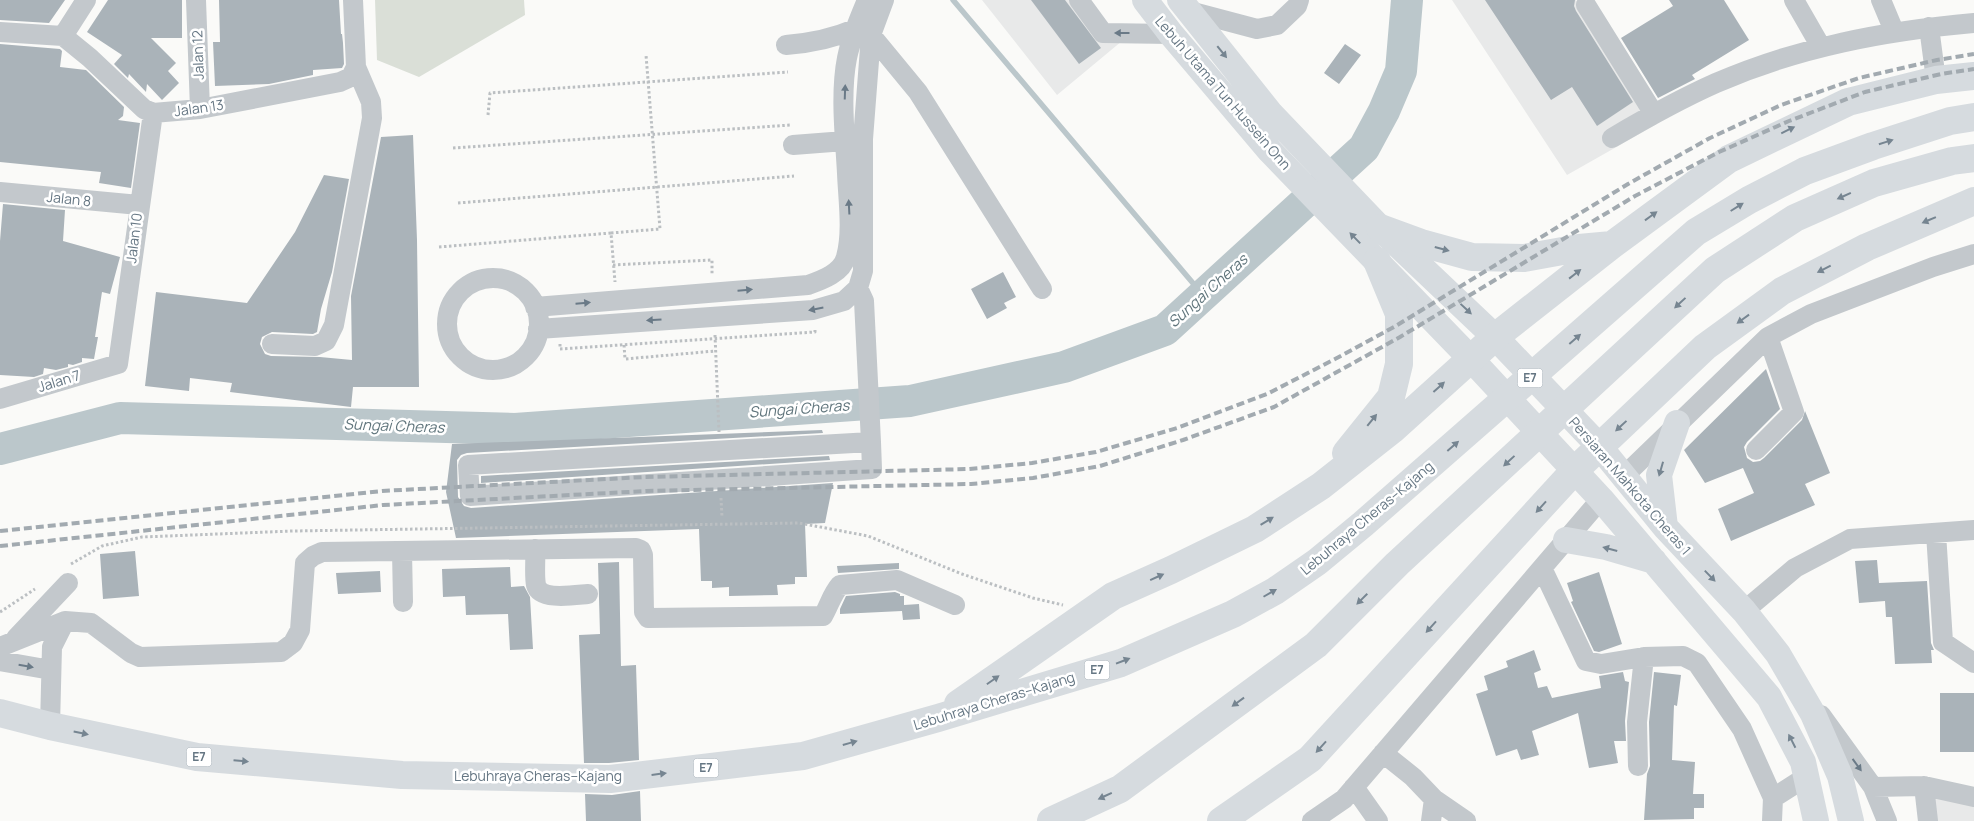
<svg xmlns="http://www.w3.org/2000/svg" width="1974" height="821" font-family="Manrope,sans-serif">
<style>
.built{fill:#e8e9e9}
.green{fill:#dadfd7}
.lines{fill:none;stroke-linecap:round;stroke-linejoin:round}
.stream{stroke:#bbc7cb;stroke-width:5.5}
.river{stroke:#bbc7cb;stroke-width:32}
.building{fill:#aab3b9}
.path{stroke:#bbbfc2;stroke-width:3;stroke-dasharray:2.5 2.5;stroke-linecap:butt}
.minor{stroke:#c3c8cc;stroke-width:20}
.major{stroke:#d6dbdf;stroke-width:26}
.highway{stroke:#d6dbdf;stroke-width:28}
.rail{stroke:#a2aab0;stroke-width:4;stroke-dasharray:8 4;stroke-linecap:butt}
.oneway{fill:#6a7a87}
.oneway2{fill:#768591}
.labels{text-anchor:middle;stroke-width:5;stroke-linejoin:round;paint-order:stroke}
.shield{fill:#fff;stroke:#939fa8;stroke-width:1}
.shield-label{font-size:12px;font-weight:bold;fill:#657683}
.street-label{font-size:14px;fill:#657683;stroke:#fff}
.water-label{font-size:15px;font-style:italic;fill:#60757c;stroke:#fff}
</style>
<rect width="100%" height="100%" fill="#fafaf8"/>
<path class="built" d="M982,0H1089L1122,41L1057,95Z
M1452,0H1576L1657,124L1567,175Z
M1920,791L1974,802V821H1923Z"/>
<path class="green" d="M375,0H524L525,15L419,77L377,60Z"/>
<g class="lines">
<path class="stream" d="M953,0L1203,295"/>
<path class="river" d="M0,449L120,418L515,429L910,401L1064,367L1165,330L1364,148L1384,111L1401,71L1407,0"/>
</g>
<path class="building" d="M0,0H65L49,23L0,20Z
M108,0H182V38H151L176,63L168,71L179,83L162,100L147,84L146,92L129,74L128,78L114,64L122,55L87,32Z
M219,0H339L341,34H342L343,43L344,64L342,68L313,70V75L269,84L215,86L213,42H220Z
M1031,0H1065L1101,48L1079,64Z
M1485,0H1575L1574,6L1576,11L1633,102L1597,126L1572,87L1551,100Z
M1669,0H1724L1749,40L1692,75L1695,79L1658,98L1621,38L1673,6Z
M0,44L60,49L62,51L60,67L86,70L124,107L123,116L118,120L140,123L131,188L99,183L101,172L0,162Z
M1345,44L1361,55L1339,84L1324,73Z
M413,135L417,240L419,387H353L351,407L230,392L232,383L190,378L189,391L145,386L156,292L247,303L295,232L324,175L349,179L332,272L321,309L317,332L313,334L272,332L262,337L260,344L265,354L271,356L320,357L352,360L351,296L381,137Z
M3,204L65,210L63,241L120,257L110,294L102,292L95,337H98L94,359L82,358V362L73,365L68,364V367L56,370L44,368L43,374L34,377L0,375V241Z
M1003,272L1016,297L1004,303L1007,308L987,319L971,289Z
M1766,369L1780,409L1747,442L1744,447L1747,458L1753,462L1760,461L1764,458L1802,420L1805,411L1830,473L1805,484L1815,505L1731,541L1718,509L1754,493L1743,468L1705,483L1684,450Z
M822,430L823,433L467,453L461,455L457,460L458,497L464,506L471,508L833,483L825,523L805,524L807,577H795V584L777,585L778,595L729,596V587L712,588V581H701L699,529L456,538L446,492L452,444Z
M829,456L830,460L481,483V476Z
M135,551L139,596L103,599L100,554Z
M1877,560L1879,583L1927,581L1931,643L1934,650H1931L1932,663L1895,664L1892,617H1886L1885,601L1859,603L1855,561Z
M619,562L621,666L636,665L639,760L609,763H584L579,635L600,634L598,563Z
M899,563V569L838,573L837,566Z
M510,567L511,587L524,586L530,597L533,649L510,650L508,614L466,615L465,596L443,597L442,569Z
M380,571L381,592L338,594L336,573Z
M1599,572L1622,644L1599,652L1594,651L1571,602L1573,601L1567,583Z
M895,592L900,594V596H904V605L919,604L920,619L903,620L902,611L840,614V609L846,596Z
M1534,650L1541,670L1534,673L1538,688L1547,686L1552,698L1601,688L1599,676L1623,672L1625,681L1629,682L1625,721L1626,741H1614L1618,763L1589,768L1578,713L1532,731L1539,755L1521,760L1517,749L1496,756L1476,694L1488,690L1484,676L1508,667L1506,661Z
M1654,672L1681,675L1677,706L1674,705L1672,760L1695,762L1693,794H1704V808H1694V819L1644,820L1647,774L1650,766L1649,722Z
M1940,693H1974V752H1940Z
M640,791L641,821H586L585,794L612,795Z"/>
<g class="lines">
<path class="path" d="M488,115L490,93L788,72
M453,148L791,125
M458,203L794,176
M611,233L660,229L646,55
M439,247L611,233L615,282
M613,265L712,260V274
M715,335L719,432
M560,344V349L815,332V328
M624,345L625,359L715,351
M721,498L722,517
M71,564L102,546L142,537L293,531L799,523L868,536L962,574L1033,598L1063,605
M0,612L35,589"/>
<path class="minor" d="M196,0L200,109
M1079,0L1103,33L1171,34
M1794,0L1821,47
M1881,0L1894,31
M1586,5L1654,114
M1189,11L1257,29L1277,25L1297,6L1299,0
M1929,27L1936,80
M0,32L63,36L90,58L144,109L153,113L200,109L340,82L351,77L356,67
M63,36L86,0
M786,45C811,43 832,39 855,29L871,35L918,92L1042,289
M1612,138C1646,118 1680,99 1716,83C1799,47 1885,31 1974,23
M793,145L858,140
M0,192L139,205
M447 324a46 46 0 1 1 92 0a46 46 0 1 1-92 0Z
M858,288L864,301L871,442L468,465L470,496L872,469L871,442
M535,307L808,285C822,280 842,273 846,257C853,232 848,199 847,173C845,137 840,93 847,58C851,38 859,19 867,0
M538,329L813,310L844,301L858,288L863,271V139L871,35L884,0
M272,344L315,346L326,341L334,325L372,118L371,102L356,67L353,0
M0,399L118,364L153,113
M1756,450L1794,412L1768,337
M1624,476L1768,337L1811,314L1933,267L1974,254
M1936,533L1943,642L1974,663
M535,549C536,560 534,574 536,585C540,601 575,595 588,594
M402,551L403,602
M1542,568L1586,661L1601,664L1644,657L1683,656L1697,663L1742,729L1773,798L1772,821
M1744,611L1795,568L1850,539L1974,530
M16,638L68,583
M0,647L65,621L91,623L131,653L140,657L281,652L293,643L300,630L305,563L313,556L322,552L636,548L641,550L643,555L644,612L648,618L823,616C829,606 832,594 840,585L897,580L955,605
M0,661L51,670
M1821,715L1873,787L1887,821
M50,726L52,647L65,621
M1383,753L1413,777L1434,799L1466,821
M1638,766L1637,722L1644,657
M1924,786L1928,821
M1354,787L1378,821
M1873,787L1924,786L1974,797
M1773,798L1806,777
M1312,821L1344,799L1601,499
M1431,821L1434,799"/>
<path class="major" d="M1145,0L1171,34L1270,151L1471,359L1601,499L1769,697L1803,762L1816,821
M1180,0L1271,114L1380,228L1495,337L1599,446L1665,527L1744,611L1778,654L1813,714L1840,776L1851,821
M1665,527L1659,475L1677,423
M1566,540L1606,547L1654,561"/>
<path class="highway" d="M1380,228L1421,243L1472,257L1524,258L1579,248L1612,245
M1346,453L1391,397L1399,364V314L1377,261
M958,704L1113,596L1171,570L1255,529L1321,486L1392,430L1495,337L1612,245L1729,159L1848,102L1936,80L1974,76
M0,713L50,726L197,757L402,775L610,779L803,756L938,718L1121,663L1233,614L1275,591L1317,562L1363,524L1696,232L1749,200L1805,171L1873,146L1950,121L1974,117
M1051,821L1120,789L1316,645L1397,564L1715,270L1795,218L1874,183L1952,161L1974,158
M1221,821L1310,759L1574,471L1705,347L1782,291L1867,247L1974,201"/>
<path class="rail" d="M0,531L382,491L645,477L969,469L1032,463L1096,452L1177,428L1267,394L1335,359L1394,327L1628,184L1710,138L1781,105L1859,78L1937,60L1974,54
M0,546L383,505L646,491L971,484L1033,478L1100,466L1183,440L1274,407L1400,337L1635,196L1719,152L1789,121L1865,92L1941,74L1974,69"/>
</g>
<defs><path id="oneway-solid" d="M-6-.8H1V-3.2L6.5 0L1 3.2V.8H-6Z" transform="scale(1.25)"/></defs>
<g class="oneway">
<use href="#oneway-solid" transform="translate(1122 33) rotate(-180)"/>
<use href="#oneway-solid" transform="translate(845 92) rotate(-88)"/>
<use href="#oneway-solid" transform="translate(849 207) rotate(-93)"/>
<use href="#oneway-solid" transform="translate(745 290) rotate(-5)"/>
<use href="#oneway-solid" transform="translate(583 303) rotate(-5)"/>
<use href="#oneway-solid" transform="translate(816 309) rotate(169)"/>
<use href="#oneway-solid" transform="translate(654 320) rotate(176)"/>
<use href="#oneway-solid" transform="translate(26 666) rotate(10)"/>
<use href="#oneway-solid" transform="translate(1857 765) rotate(54)"/>
</g>
<g class="oneway2">
<use href="#oneway-solid" transform="translate(1222 52) rotate(51)"/>
<use href="#oneway-solid" transform="translate(1788 130) rotate(-26)"/>
<use href="#oneway-solid" transform="translate(1886 142) rotate(-18)"/>
<use href="#oneway-solid" transform="translate(1844 196) rotate(156)"/>
<use href="#oneway-solid" transform="translate(1737 207) rotate(-32)"/>
<use href="#oneway-solid" transform="translate(1651 216) rotate(-36)"/>
<use href="#oneway-solid" transform="translate(1929 220) rotate(157)"/>
<use href="#oneway-solid" transform="translate(1355 238) rotate(-134)"/>
<use href="#oneway-solid" transform="translate(1442 249) rotate(15)"/>
<use href="#oneway-solid" transform="translate(1824 269) rotate(153)"/>
<use href="#oneway-solid" transform="translate(1575 274) rotate(-38)"/>
<use href="#oneway-solid" transform="translate(1680 303) rotate(137)"/>
<use href="#oneway-solid" transform="translate(1466 309) rotate(43)"/>
<use href="#oneway-solid" transform="translate(1743 319) rotate(144)"/>
<use href="#oneway-solid" transform="translate(1575 339) rotate(-41)"/>
<use href="#oneway-solid" transform="translate(1439 387) rotate(-42)"/>
<use href="#oneway-solid" transform="translate(1372 420) rotate(-51)"/>
<use href="#oneway-solid" transform="translate(1621 426) rotate(137)"/>
<use href="#oneway-solid" transform="translate(1453 446) rotate(-41)"/>
<use href="#oneway-solid" transform="translate(1509 461) rotate(137)"/>
<use href="#oneway-solid" transform="translate(1661 469) rotate(106)"/>
<use href="#oneway-solid" transform="translate(1541 507) rotate(132)"/>
<use href="#oneway-solid" transform="translate(1267 521) rotate(-31)"/>
<use href="#oneway-solid" transform="translate(1610 549) rotate(-165)"/>
<use href="#oneway-solid" transform="translate(1710 576) rotate(46)"/>
<use href="#oneway-solid" transform="translate(1157 577) rotate(-24)"/>
<use href="#oneway-solid" transform="translate(1270 593) rotate(-30)"/>
<use href="#oneway-solid" transform="translate(1362 599) rotate(135)"/>
<use href="#oneway-solid" transform="translate(1431 627) rotate(132)"/>
<use href="#oneway-solid" transform="translate(1123 661) rotate(-21)"/>
<use href="#oneway-solid" transform="translate(993 680) rotate(-35)"/>
<use href="#oneway-solid" transform="translate(1238 702) rotate(144)"/>
<use href="#oneway-solid" transform="translate(81 733) rotate(12)"/>
<use href="#oneway-solid" transform="translate(1792 741) rotate(-117)"/>
<use href="#oneway-solid" transform="translate(850 743) rotate(-16)"/>
<use href="#oneway-solid" transform="translate(1321 747) rotate(132)"/>
<use href="#oneway-solid" transform="translate(241 761) rotate(5)"/>
<use href="#oneway-solid" transform="translate(659 774) rotate(-7)"/>
<use href="#oneway-solid" transform="translate(1105 796) rotate(155)"/>
</g>
<g class="labels">
<g class="shield">
<rect x="1517.5" y="368.5" width="25" height="19" rx="4"/>
<rect x="1084.5" y="660.5" width="25" height="19" rx="4"/>
<rect x="186.5" y="747.5" width="25" height="19" rx="4"/>
<rect x="693.5" y="758.5" width="25" height="19" rx="4"/>
</g>
<g class="shield-label">
<text x="1530" y="382">E7</text>
<text x="1097" y="674">E7</text>
<text x="199" y="761">E7</text>
<text x="706" y="772">E7</text>
</g>
<g class="street-label">
<text transform="translate(198 55) rotate(-92)" y="5">Jalan 12</text>
<text transform="translate(1223 93) rotate(49)" y="5">Lebuh Utama Tun Hussein Onn</text>
<text transform="translate(199 108) rotate(-8)" y="5">Jalan 13</text>
<text transform="translate(69 199) rotate(6)" y="5">Jalan 8</text>
<text transform="translate(134 238) rotate(-83)" y="5">Jalan 10</text>
<text transform="translate(59 381) rotate(-17)" y="5">Jalan 7</text>
<text transform="translate(1630 486) rotate(49)" y="5">Persiaran Mahkota Cheras 1</text>
<text transform="translate(1367 518) rotate(-40)" y="5">Lebuhraya Cheras–Kajang</text>
<text transform="translate(994 701) rotate(-17)" y="5">Lebuhraya Cheras–Kajang</text>
<text x="538" y="781">Lebuhraya Cheras–Kajang</text>
</g>
<g class="water-label">
<text transform="translate(1208 291) rotate(-42)" y="5">Sungai Cheras</text>
<text transform="translate(799 409) rotate(-4)" y="5">Sungai Cheras</text>
<text transform="translate(394 426) rotate(2)" y="5">Sungai Cheras</text>
</g>
</g>
</svg>
